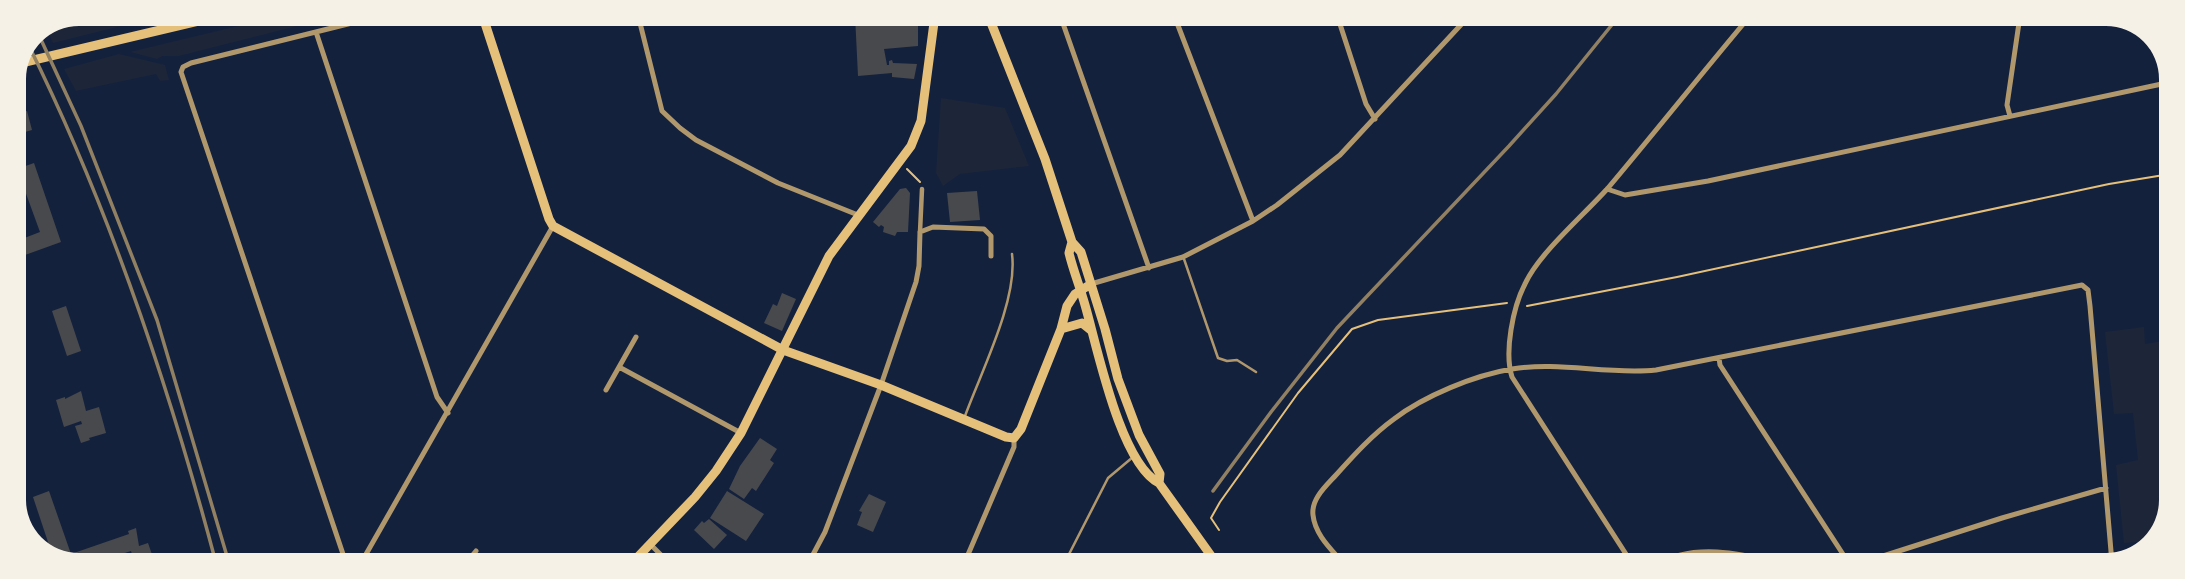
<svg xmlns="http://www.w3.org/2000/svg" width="2185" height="579" font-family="Montserrat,sans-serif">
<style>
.green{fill:#1d2539}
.building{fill:#48494c}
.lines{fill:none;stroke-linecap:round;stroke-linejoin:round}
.path{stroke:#e5c07b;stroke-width:2}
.service{stroke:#b1986c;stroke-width:2.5}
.pedestrian{stroke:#b1986c;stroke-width:4.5}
.minor{stroke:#b1986c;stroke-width:5}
.primary{stroke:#e5c07b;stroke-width:9}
.trunk{stroke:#e5c07b;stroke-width:9}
.rail{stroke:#918062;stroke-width:3.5}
</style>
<rect width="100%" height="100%" fill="#14213d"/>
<path class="green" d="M79,14H169L53,43L46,28Z
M288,14L341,15L179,56H162L157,59L130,52Z
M119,54L165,65L169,80L160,81L156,74L76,91L64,69Z
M941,98L1005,108L1029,166L960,174L943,186L936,173Z
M2144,327L2145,344L2170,340L2169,517L2152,541L2124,543L2116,465L2138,460L2133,413L2114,414L2105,332Z"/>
<path class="building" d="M855,15H862V24L907,20V18L918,19V46L884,49L887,65H889V61L892,60L893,63L917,64L914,79L892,77V73L858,76Z
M27,111L32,130L14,135V114Z
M34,163L61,242L14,259V242L40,232L17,169Z
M906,188L910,193L908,232H897L895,236L883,232L884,227L881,225L879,227L873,222L900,189Z
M977,191L980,220L950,222L947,193Z
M782,293L796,299L782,331L764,323L773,304L777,306Z
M66,306L81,351L67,356L52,311Z
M81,391L86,411L99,407L106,433L89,438L90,440L81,443L75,426L82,424L81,421L64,427L56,400L65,397V399Z
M760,438L777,449L770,460L774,463L756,491L752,488L744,499L729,489L740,466Z
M49,491L71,554L129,534L128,531L136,528L139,546L148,543L155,563H135L131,551L94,563H67L65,558L58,560L53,557L33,497Z
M727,491L764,514L746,541L710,518Z
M869,494L886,502L873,532L857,525L862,512L859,511Z
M709,519L727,535L714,549L694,530L702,521L704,523Z"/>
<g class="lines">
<path class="path" d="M907,169L920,182
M1527,306L1677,277L2109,184L2170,174
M1219,530L1211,518L1220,502L1298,393L1352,329L1378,320L1507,303"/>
<path class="service" d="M1184,259L1218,358L1227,361L1237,360L1256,372
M965,416C981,372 1018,300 1012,254
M1064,564L1108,478L1133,457"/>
<path class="pedestrian" d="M920,232L922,189"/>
<path class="minor" d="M638,15L662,111L680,128L696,140L778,183L858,215
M1060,15L1149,268
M1174,15L1253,221
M1337,15L1366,104L1375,119
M316,32L437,397L448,413
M2010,116L2007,105L2020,16
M1607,189L1625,195L1708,181L2171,82
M1091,284L1183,257L1253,221L1277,205L1340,155L1470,15
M1719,358L1720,365L1850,565
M619,367L741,433
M606,390L636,337
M650,544L670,564
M346,563L181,72L183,67L191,63L388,14
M361,563L553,226
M466,563L476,551
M808,564L825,532L881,385L916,282L919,266L920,232L933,227L984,229L991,236V256
M964,564L1014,447V438
M1344,564C1332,550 1315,535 1313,515C1311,499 1326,486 1336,475C1354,455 1372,435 1394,419C1424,396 1475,375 1512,369C1560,361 1607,375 1656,370L2082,285L2088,290L2090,306L2112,563
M1633,565L1512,377C1504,352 1513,307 1525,284C1539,253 1584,215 1608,188C1656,131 1702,73 1750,16
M1655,565C1696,541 1746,555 1789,565
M1855,565L2002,518L2106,488"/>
<path class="primary" d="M632,563L695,497L716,471L741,433L829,256L911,146L921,121L935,15"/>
<path class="trunk" d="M482,14L549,219L553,226L783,350L881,385L1006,437L1014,438L1021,429L1061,329L1067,306L1075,294L1091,284
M988,15L1045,159L1072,242L1081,252L1105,329L1118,379L1139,435L1160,474L1159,483
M21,63L228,14
M1072,242L1069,253C1073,270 1080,287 1085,305C1097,346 1120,463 1159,483L1217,564
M1061,329L1082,323L1092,331"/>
<path class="rail" d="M37,31L81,126L157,320L229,563
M28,44C110,209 169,386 216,563
M1213,491L1271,412L1337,328L1509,146L1556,94L1619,16"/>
</g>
<path d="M0 0H2185V579H0ZM79 26H2106A53 53 0 0 1 2159 79V500A53 53 0 0 1 2106 553H79A53 53 0 0 1 26 500V79A53 53 0 0 1 79 26Z" fill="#f6f1e7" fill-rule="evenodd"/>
</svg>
